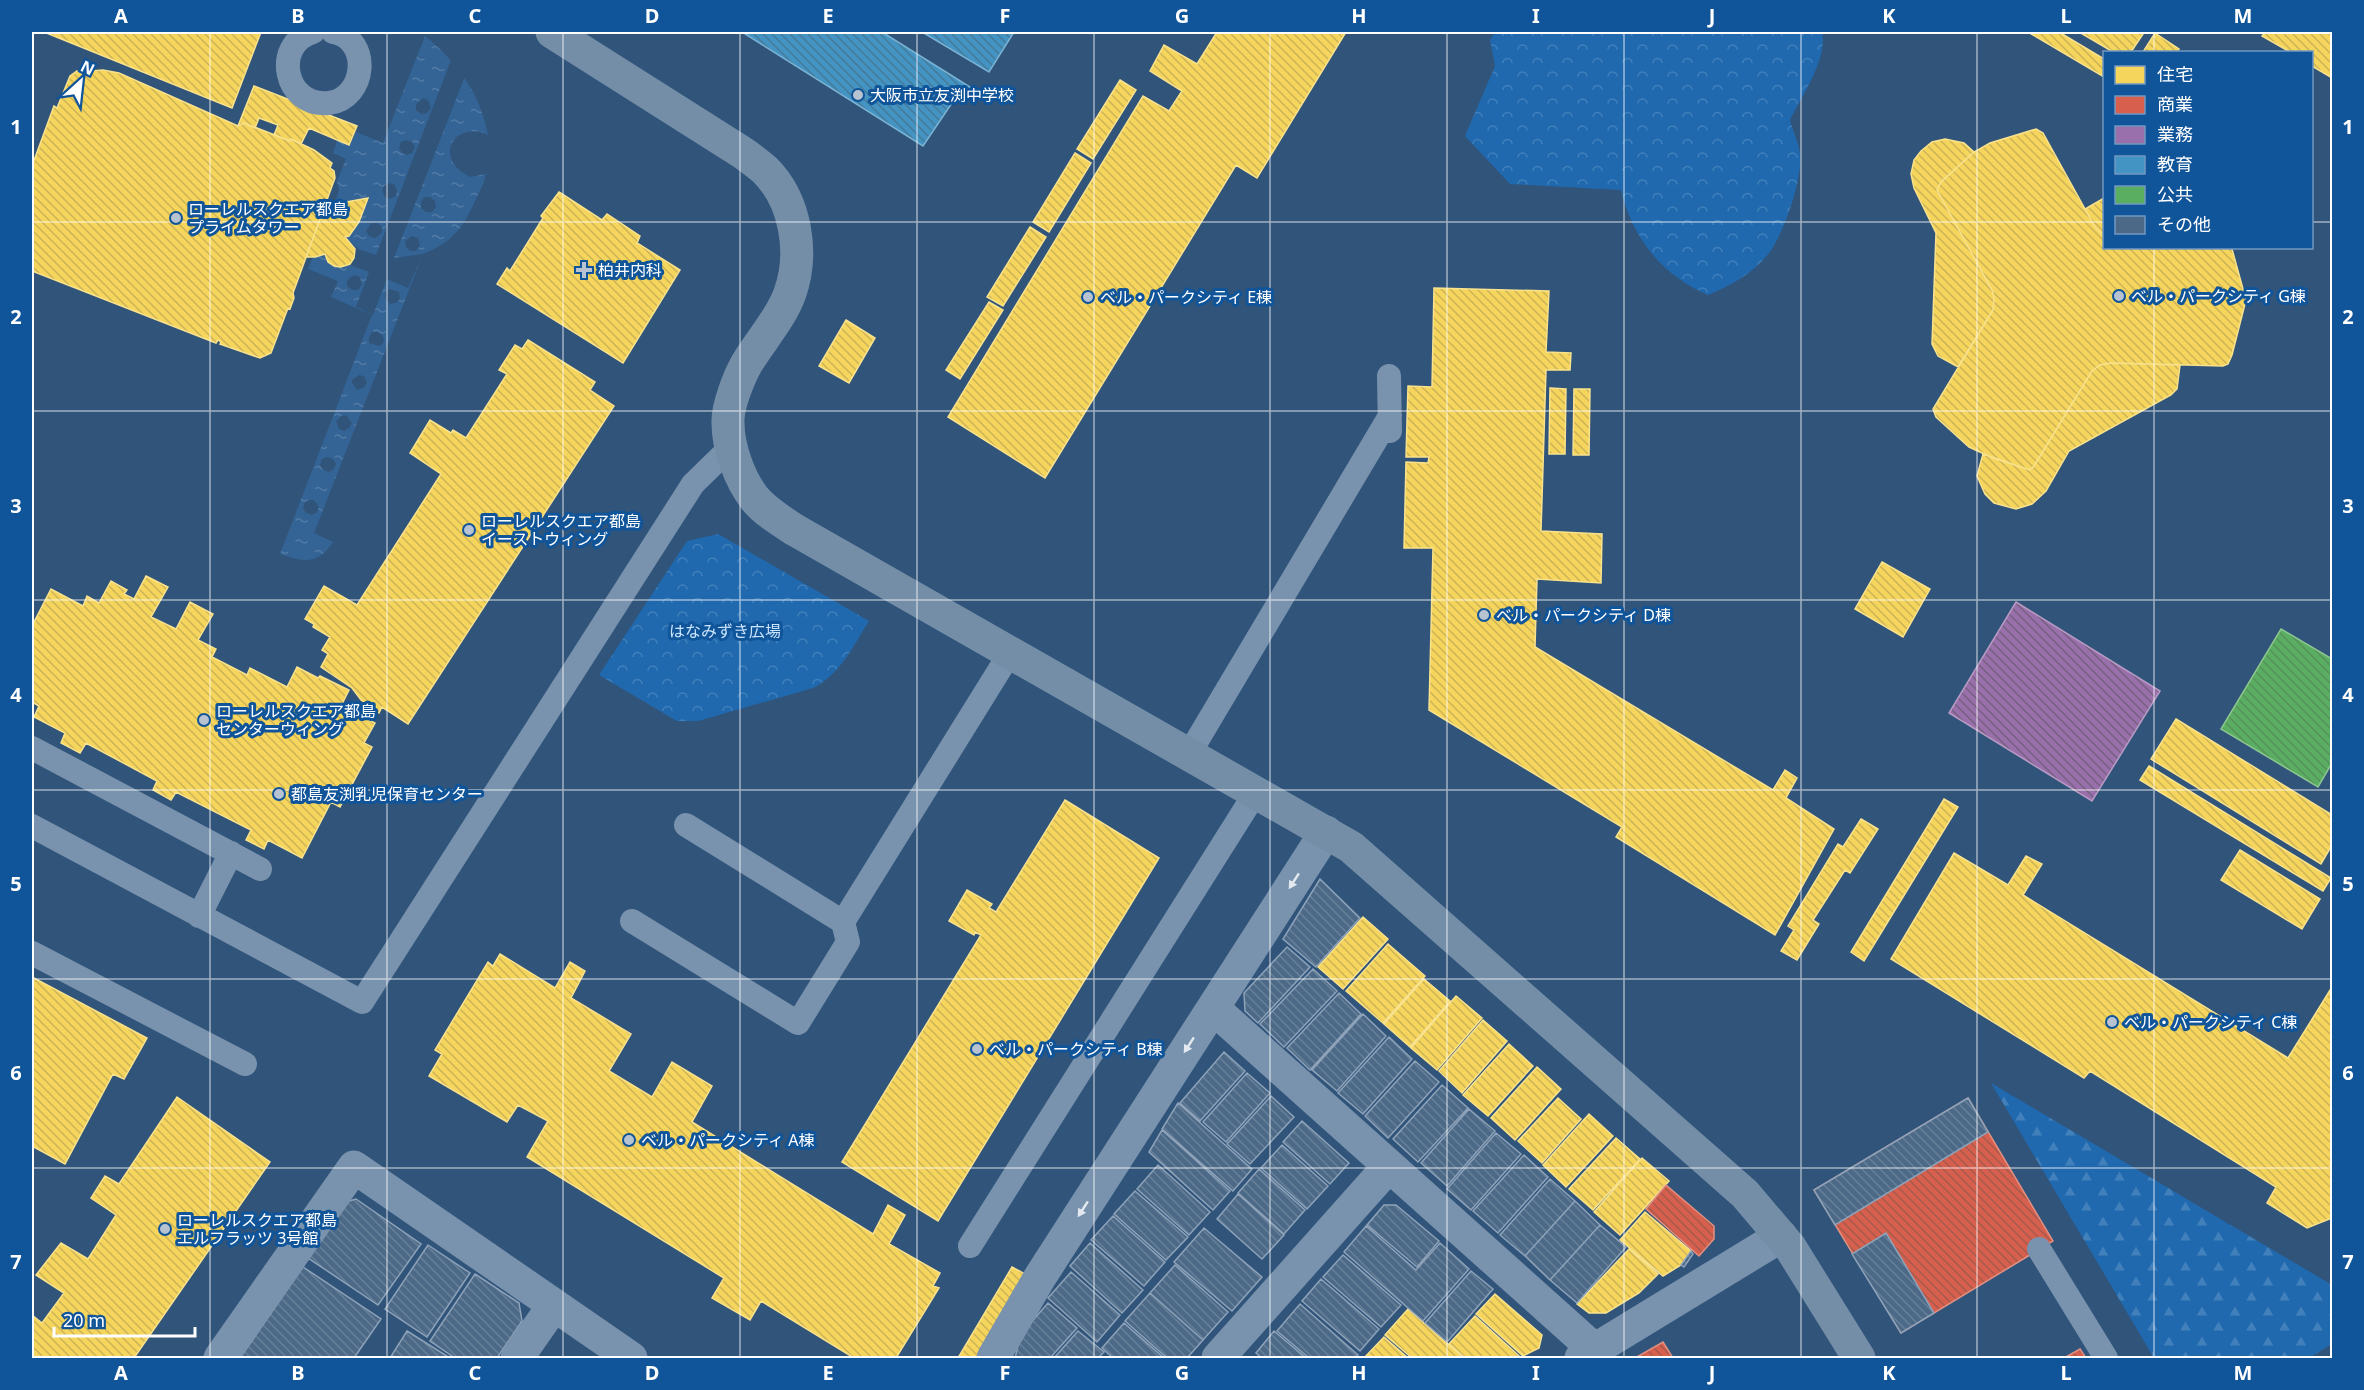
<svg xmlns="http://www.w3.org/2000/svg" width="2364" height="1390" font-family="'Noto Sans','Noto Sans JP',sans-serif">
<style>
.forest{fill:url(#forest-firs)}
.park{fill:url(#park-crowns)}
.water{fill:url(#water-ripples);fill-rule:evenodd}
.pier{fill:#30547a}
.homes{fill:url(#homes-back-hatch);stroke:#f9e28d;stroke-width:1.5}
.shops{fill:url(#shops-back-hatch);stroke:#e29082;stroke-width:1.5}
.offices{fill:url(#offices-back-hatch);stroke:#b89bc4;stroke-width:1.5}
.schools{fill:url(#schools-back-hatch);stroke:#7bb3d5;stroke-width:1.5}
.public{fill:url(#public-back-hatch);stroke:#8cc690;stroke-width:1.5}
.building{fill:url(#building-back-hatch);stroke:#8ea3b9;stroke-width:1.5}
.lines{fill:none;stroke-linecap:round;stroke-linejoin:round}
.lane{stroke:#7992ad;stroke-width:24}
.street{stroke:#7992ad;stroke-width:33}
.secondary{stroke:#748ea8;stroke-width:33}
.oneway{fill:#e4e9ef}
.grid{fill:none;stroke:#fff;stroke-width:1.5;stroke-opacity:0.55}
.poi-dot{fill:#b7c3d0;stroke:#105499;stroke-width:2}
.labels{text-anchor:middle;stroke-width:6;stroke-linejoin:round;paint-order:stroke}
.poi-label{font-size:16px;fill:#fff;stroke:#105499;text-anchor:start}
.park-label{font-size:16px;fill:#cae5fe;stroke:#105499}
.neatline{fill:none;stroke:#fff;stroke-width:2}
.grid-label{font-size:20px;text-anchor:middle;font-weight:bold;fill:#fff}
</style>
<defs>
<pattern id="forest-firs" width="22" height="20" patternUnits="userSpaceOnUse" patternTransform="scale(1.5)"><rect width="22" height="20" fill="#2069af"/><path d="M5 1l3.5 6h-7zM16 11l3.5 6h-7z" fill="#4180bb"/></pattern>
<pattern id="park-crowns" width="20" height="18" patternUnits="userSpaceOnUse" patternTransform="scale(1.5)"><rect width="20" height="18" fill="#2069af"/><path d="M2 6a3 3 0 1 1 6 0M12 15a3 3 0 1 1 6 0" fill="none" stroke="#4180bb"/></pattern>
<pattern id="water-ripples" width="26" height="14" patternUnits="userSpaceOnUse" patternTransform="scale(1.5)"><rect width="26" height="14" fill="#346495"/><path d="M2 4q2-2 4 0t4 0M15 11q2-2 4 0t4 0" fill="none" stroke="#527ba5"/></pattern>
<pattern id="homes-back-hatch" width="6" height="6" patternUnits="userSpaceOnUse" patternTransform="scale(1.5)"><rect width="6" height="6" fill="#f6d55c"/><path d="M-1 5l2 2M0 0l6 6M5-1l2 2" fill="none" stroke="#ccb358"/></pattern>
<pattern id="shops-back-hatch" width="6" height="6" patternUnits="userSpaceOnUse" patternTransform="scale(1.5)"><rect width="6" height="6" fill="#d6604d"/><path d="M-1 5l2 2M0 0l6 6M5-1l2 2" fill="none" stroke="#a6594d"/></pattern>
<pattern id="offices-back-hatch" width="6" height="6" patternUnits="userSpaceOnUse" patternTransform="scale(1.5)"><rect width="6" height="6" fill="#9970ab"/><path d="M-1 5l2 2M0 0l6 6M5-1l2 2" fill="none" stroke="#766080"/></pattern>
<pattern id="schools-back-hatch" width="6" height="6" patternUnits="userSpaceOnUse" patternTransform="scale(1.5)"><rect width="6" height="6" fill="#4393c3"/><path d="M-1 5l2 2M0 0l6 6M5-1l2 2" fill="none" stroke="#467a99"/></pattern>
<pattern id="public-back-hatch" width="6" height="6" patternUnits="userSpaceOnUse" patternTransform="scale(1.5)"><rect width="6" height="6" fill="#5aae61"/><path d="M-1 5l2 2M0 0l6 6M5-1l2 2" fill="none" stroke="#56915b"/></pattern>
<pattern id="building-back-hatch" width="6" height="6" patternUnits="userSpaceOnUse" patternTransform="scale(1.5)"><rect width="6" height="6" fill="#4c6987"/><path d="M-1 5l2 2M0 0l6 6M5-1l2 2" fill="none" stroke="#678099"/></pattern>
</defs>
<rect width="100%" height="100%" fill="#30547a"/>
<path class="forest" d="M1991,1083L2332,1285V1344L2309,1358H2154Z"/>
<path class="park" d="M1495,32H1822C1828,58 1802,96 1790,120C1793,132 1800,145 1800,156C1802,181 1784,233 1769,253C1754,273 1730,286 1708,295C1663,276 1632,238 1621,190L1510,184L1465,136L1495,66L1490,40Z
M718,534L869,621C853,646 840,675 813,688L698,721H677L599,675L687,541Z"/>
<path class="water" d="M425,36C458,63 480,93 488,135C457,119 430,157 470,177L486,174L484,182C467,217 462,239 423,254L314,533L333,542C318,565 303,562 280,554L372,315L331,297L338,281L308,269L337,197L339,190L337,181L346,159L333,153L337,141L350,145L356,132L383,143ZM423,98L428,100L431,108L427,113L421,114L416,110V104ZM406,140L412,142L415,147L412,153L407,155L402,153L399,148L401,142ZM389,183L395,185L397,191L396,196L390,199L385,197L382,191L384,186ZM424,197H430L435,201L436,207L432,212H426L421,208V202ZM371,223H377L382,227V233L375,238L369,236L366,231ZM412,236L418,238L420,246L416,251H410L406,247L405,241ZM354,275L360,277L362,285L358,290H352L347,286V280ZM389,289L399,292L400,299L396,303L390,304L386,299L385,294ZM372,332H378L383,336L384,342L380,346L369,343V337ZM359,375L364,376L367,382L365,387L357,390L352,383V380ZM346,415L352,423L349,428L344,431L339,429L336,421L341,416ZM327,457L333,459L336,464L334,469L329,472L323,470L320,465L322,459ZM310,500H314L319,507L317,512L312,515L306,513L303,508L305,502Z"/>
<path class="pier" d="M451,60L465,76L394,258L423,254L408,288L387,279L373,315L356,307L369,272L344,263L345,237L358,249L376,255Z"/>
<path class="homes" d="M44,32H261L232,108Z
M1217,32H1346L1257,178L1236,165L1045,478L948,417L1143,96L1169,111L1182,91L1150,71L1164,45L1197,64Z
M2028,32H2059L2104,59V77Z
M2079,32H2139L2143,34L2131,52H2113Z
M2265,32H2332V78L2312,66V52H2290L2262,36Z
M2155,33L2179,49L2177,52H2143Z
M83,68L90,71L103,70L119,73L238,126L244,123L290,141L291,139L314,150L332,163L330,168L334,171L335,178L293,293L294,298L290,309L288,308L271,353L260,358L220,344L221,342L218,340L216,343L32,271V166L54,106L57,108L70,76L77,71L80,73Z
M1120,80L1136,90L1093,159L1077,149Z
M254,86L357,126L349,145L309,128L301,144L291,139L290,141L274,135L278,125L259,118L255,128L244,123L238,126Z
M2036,129L2043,133L2095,227L2104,236V248H2229L2232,249L2246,300L2232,355L2228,364L2223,366L2111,363L2100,365L2092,371L2034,466L2030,470L1993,458L1969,447L1936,417L1933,409L1993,310L1994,300L1993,292L1937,190L1941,182L1974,152L1990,143Z
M1945,139L1964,143L1974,152L1941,182L1937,190L1993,292L1994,300L1993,310L1958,367L1938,356L1932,344L1936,233L1914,188L1911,174L1914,160L1921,151L1932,142Z
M1075,153L1091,163L1049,232L1033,222Z
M559,192L602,220L607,214L640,236L637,243L680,270L623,363L497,284L507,268L510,271L543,218L541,216Z
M368,198L359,222L349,236L345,237L355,249L354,258L350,264L341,267L334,266L328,262L325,254L315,257H306L325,206Z
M2104,198V236L2095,227L2085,209Z
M1030,227L1046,237L1003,306L987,297Z
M1434,288L1549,291L1546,352L1571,353L1570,370H1546L1541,531L1602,534L1601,583L1537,579L1535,647L1773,790L1785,770L1797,778L1786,798L1834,829L1775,935L1616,837L1622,827L1429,710L1433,548H1404L1406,462L1428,463L1429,457H1406L1408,386L1432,387Z
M989,302L1003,310L960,379L946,370Z
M846,320L875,338L849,383L819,366Z
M528,340L595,382L590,390L614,406L408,724L382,707L379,713L361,700L352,688L321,667L328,654L322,650L330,637L313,627L314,624L305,619L324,586L357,605L441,474L410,453L430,420L451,433L453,430L466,438L507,374L499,370L515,345L522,349Z
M2111,363L2180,365L2177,389L2171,395L2069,451L2046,491L2032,504L2016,509L1994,503L1985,494L1977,476L1983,454L2030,470L2034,466L2092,371L2100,365Z
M1550,388L1566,389L1565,454H1549Z
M1574,389H1590L1589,455H1573Z
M2332,430V479L2331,478Z
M1882,562L1930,589L1903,637L1855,609Z
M146,576L168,587L151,617L176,629L190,602L213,614L198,640L216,649L212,657L247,675L250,668L287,687L297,667L318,678L320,676L349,690L341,706L375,723L364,743L372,747L340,807L331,802L302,858L268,840L264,849L246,840L251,830L176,792L171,800L153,790L157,781L86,743L80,753L61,743L65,733L34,717L39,706L32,702V626L51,589L83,606L87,596L99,603L111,581L127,590L124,594L134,599Z
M2176,719L2332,815V845L2321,864L2151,759Z
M2149,766L2331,878L2323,891L2140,780Z
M1944,799L1958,807L1864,961L1851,952Z
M1065,800L1159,858L938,1221L842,1162L981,935L975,932L974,935L949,921L967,890L992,904L989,908L996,912Z
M1861,819L1878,829L1850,873L1845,870L1813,920L1819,924L1797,960L1781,951L1794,930L1788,926L1838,844L1843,847Z
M2240,850L2320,899L2302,929L2221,880Z
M1954,853L2008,885L2026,856L2042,864L2023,895L2288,1058L2332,987V1218L2307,1228L2267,1203L2276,1187L2090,1071L2084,1078L1891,959Z
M1363,917L1388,939L1343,989L1318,967Z
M1388,944L1425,976L1383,1023L1346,991Z
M500,954L555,988L570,962L585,971L571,998L631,1034L609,1071L652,1097L672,1062L712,1086L692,1122L873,1234L888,1205L905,1215L889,1244L940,1273L933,1286L939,1288L896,1358H854L761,1301L750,1320L712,1298L724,1278L527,1157L548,1121L518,1105L507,1122L429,1076L442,1054L435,1050L488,962L493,966Z
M32,977L147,1038L124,1079L113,1074L65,1164L32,1146Z
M1424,979L1450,1001L1410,1047L1384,1024Z
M1456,996L1482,1018L1437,1070L1411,1048Z
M1483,1020L1507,1041L1462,1093L1439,1071Z
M1509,1044L1533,1066L1488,1116L1463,1095Z
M1537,1067L1561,1089L1515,1140L1491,1118Z
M177,1097L270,1162L134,1358H32V1315L42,1323L64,1293L36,1275L61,1243L88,1259L116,1215L91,1198L105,1176L119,1184Z
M1558,1098L1581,1119L1542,1163L1518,1141Z
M1589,1114L1613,1136L1566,1187L1543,1165Z
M1616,1138L1640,1159L1593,1210L1569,1189Z
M1642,1158L1669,1181L1620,1235L1594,1212Z
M1645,1212L1691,1251L1681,1265L1663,1276L1620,1240Z
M1629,1249L1658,1274L1639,1293L1606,1313H1589L1577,1304Z
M1012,1267L1025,1274L976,1358H958Z
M1495,1294L1542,1335L1539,1348L1523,1356L1476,1314Z
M1408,1309L1464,1358H1412L1385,1335Z
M1475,1316L1519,1356L1516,1358H1465L1449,1344Z
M1384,1337L1408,1358H1364Z"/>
<path class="shops" d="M1968,1098L2053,1241L1901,1333L1814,1190Z
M1666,1185L1714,1226V1239L1699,1256L1646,1209Z
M1663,1342L1673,1358H1635Z
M2080,1349L2086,1358H2064Z"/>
<path class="offices" d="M2016,602L2160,691L2092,801L1949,713Z"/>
<path class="schools" d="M742,32H882L970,87L964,96L958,94L923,146Z
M922,32H1014L989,72Z"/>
<path class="public" d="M2281,629L2332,659V763L2318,787L2221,729Z"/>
<path class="building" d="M1320,879L1360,918L1316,967L1283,939Z
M1287,947L1310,967L1258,1023L1245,1011L1244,993Z
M1313,969L1337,991L1284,1047L1260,1024Z
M1339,993L1361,1014L1310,1070L1287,1048Z
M1363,1014L1386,1036L1337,1091L1312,1070Z
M1389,1037L1412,1059L1363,1114L1338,1093Z
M1224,1052L1245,1071L1200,1121L1180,1103Z
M1415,1061L1439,1082L1388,1138L1365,1116Z
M1247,1073L1270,1093L1226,1142L1203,1122Z
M1442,1085L1468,1108L1418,1162L1393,1139Z
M1271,1096L1294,1117L1250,1164L1227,1144Z
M1968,1098L1988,1132L1835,1225L1814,1190Z
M1178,1103L1252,1169L1233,1191L1162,1129Z
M1469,1109L1495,1131L1447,1186L1421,1163Z
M1302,1121L1349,1163L1330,1184L1283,1142Z
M1162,1130L1230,1191L1213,1210L1149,1152Z
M1496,1133L1521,1154L1471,1210L1447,1189Z
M1282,1145L1328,1186L1307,1209L1261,1168Z
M1524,1155L1548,1177L1498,1233L1473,1211Z
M1158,1165L1210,1212L1189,1235L1137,1189Z
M1259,1169L1305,1210L1284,1234L1238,1193Z
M1550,1179L1575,1201L1525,1256L1500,1235Z
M1135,1191L1188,1237L1166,1260L1114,1214Z
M1238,1194L1284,1235L1262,1259L1217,1219Z
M356,1199L421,1244L378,1305L308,1258L346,1202Z
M1575,1201L1600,1225L1550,1280L1525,1256Z
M1384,1205H1396L1439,1241L1417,1267L1367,1225Z
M1113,1216L1165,1262L1144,1286L1091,1240Z
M1600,1225L1626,1247L1577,1303L1550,1280Z
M1366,1226L1416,1270L1440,1243L1469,1269L1423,1321L1344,1252Z
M1204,1228L1262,1277L1232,1311L1174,1262Z
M1886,1233L1934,1313L1901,1333L1852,1254Z
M1090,1243L1143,1290L1122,1313L1070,1266Z
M428,1245L470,1273L427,1337L385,1309Z
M1691,1251L1693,1254L1684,1267L1681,1265Z
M1343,1255L1401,1305L1381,1327L1323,1277Z
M1175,1265L1228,1312L1203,1340L1150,1293Z
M303,1267L381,1319L354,1358H240Z
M1471,1271L1493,1289L1447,1342L1425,1323Z
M1071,1272L1120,1315L1097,1342L1048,1298Z
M475,1274L519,1303L522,1321L497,1358H455L430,1341Z
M1321,1279L1379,1329L1360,1351L1302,1301Z
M1150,1293L1203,1340L1187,1358H1167L1125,1321Z
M1048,1303L1077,1328L1050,1358H1015L1021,1334Z
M1300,1304L1358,1355L1354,1358H1309L1277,1331Z
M1124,1323L1164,1358H1113L1102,1348Z
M407,1331L450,1358H390Z
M1078,1331L1104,1352L1098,1358H1054Z
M1274,1331L1306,1358H1262L1256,1353Z"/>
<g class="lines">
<path class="lane" d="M313,32C272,44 284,108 329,103C366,99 372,39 333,32
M1389,376L1390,431
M32,748L260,869
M1189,754L1390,416
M686,825L843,922L1010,653
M32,826L362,1002L693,484L732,446
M199,916L231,853
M632,921L798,1023L848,942L843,922
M32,953L245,1064
M970,1246L1256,792
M2039,1249L2106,1358"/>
<path class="street" d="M1213,1008L1595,1350
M220,1358L354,1167L631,1358
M517,1358L554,1305
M993,1358L1040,1277L1326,832
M1218,1358L1389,1166
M1581,1358L1781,1236"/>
<path class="secondary" d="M552,32L743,153C750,158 758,164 765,170C796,201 804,253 790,293C781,318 761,340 747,363C739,377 727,407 728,423C728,448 740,480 755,499C766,512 781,521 795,530L1351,847L1745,1194L1790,1247L1859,1358"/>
</g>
<defs><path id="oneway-solid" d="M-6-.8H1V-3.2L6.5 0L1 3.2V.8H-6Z" transform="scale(1.5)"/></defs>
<g class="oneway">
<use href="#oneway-solid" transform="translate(1294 881) rotate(123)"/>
<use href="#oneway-solid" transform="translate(1189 1045) rotate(123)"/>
<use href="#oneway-solid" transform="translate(1083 1209) rotate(123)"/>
</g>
<path class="grid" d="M210,32V1358M387,32V1358M563,32V1358M740,32V1358M917,32V1358M1094,32V1358M1270,32V1358M1447,32V1358M1624,32V1358M1801,32V1358M1977,32V1358M2154,32V52M32,222H2104M2312,222H2332M2154,248V1358M32,411H2332M32,600H2332M32,790H2332M32,979H2332M32,1168H2332"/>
<g class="poi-dot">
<circle cx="858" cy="95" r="6"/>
<circle cx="176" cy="218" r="6"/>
<path d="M581 261h6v6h6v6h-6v6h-6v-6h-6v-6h6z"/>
<circle cx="2119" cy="296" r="6"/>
<circle cx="1088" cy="297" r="6"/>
<circle cx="469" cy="530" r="6"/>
<circle cx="1484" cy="615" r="6"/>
<circle cx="204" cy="720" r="6"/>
<circle cx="279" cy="794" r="6"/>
<circle cx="2112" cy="1022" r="6"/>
<circle cx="977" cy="1049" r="6"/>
<circle cx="629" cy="1140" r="6"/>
<circle cx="165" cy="1229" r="6"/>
</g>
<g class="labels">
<g class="poi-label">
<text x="870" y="101">大阪市立友渕中学校</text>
<text x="188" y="215">ローレルスクエア都島<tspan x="188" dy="18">プライムタワー</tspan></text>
<text x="598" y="276">柏井内科</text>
<text x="2131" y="302">ベル・パークシティ G棟</text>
<text x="1100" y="303">ベル・パークシティ E棟</text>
<text x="481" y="527">ローレルスクエア都島<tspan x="481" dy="18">イーストウィング</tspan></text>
<text x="1496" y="621">ベル・パークシティ D棟</text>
<text x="216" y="717">ローレルスクエア都島<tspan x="216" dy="18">センターウィング</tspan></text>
<text x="291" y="800">都島友渕乳児保育センター</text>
<text x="2124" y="1028">ベル・パークシティ C棟</text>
<text x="989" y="1055">ベル・パークシティ B棟</text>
<text x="641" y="1146">ベル・パークシティ A棟</text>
<text x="177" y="1226">ローレルスクエア都島<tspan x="177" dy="18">エルフラッツ 3号館</tspan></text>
</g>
<g class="park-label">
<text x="725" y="637">はなみずき広場</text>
</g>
</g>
<rect width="2364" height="1390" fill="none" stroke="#105499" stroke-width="66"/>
<rect x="2103" y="51" width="210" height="198" fill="#105499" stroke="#7098c2" stroke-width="1.5"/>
<rect x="2115" y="66" width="30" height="18" fill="#f6d55c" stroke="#7098c2" stroke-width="1.5"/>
<text x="2157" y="81" font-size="18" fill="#ffffff">住宅</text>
<rect x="2115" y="96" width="30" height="18" fill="#d6604d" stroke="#7098c2" stroke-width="1.5"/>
<text x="2157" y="111" font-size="18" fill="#ffffff">商業</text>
<rect x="2115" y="126" width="30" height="18" fill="#9970ab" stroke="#7098c2" stroke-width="1.5"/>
<text x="2157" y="141" font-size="18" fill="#ffffff">業務</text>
<rect x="2115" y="156" width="30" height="18" fill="#4393c3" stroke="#7098c2" stroke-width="1.5"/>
<text x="2157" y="171" font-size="18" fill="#ffffff">教育</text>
<rect x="2115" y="186" width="30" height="18" fill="#5aae61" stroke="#7098c2" stroke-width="1.5"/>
<text x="2157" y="201" font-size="18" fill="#ffffff">公共</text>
<rect x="2115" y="216" width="30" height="18" fill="#4c6987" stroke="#7098c2" stroke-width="1.5"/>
<text x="2157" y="231" font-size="18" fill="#ffffff">その他</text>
<g transform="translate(81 81) rotate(27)" stroke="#105499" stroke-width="4.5" paint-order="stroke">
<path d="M0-4.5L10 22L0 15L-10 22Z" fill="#ffffff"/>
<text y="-9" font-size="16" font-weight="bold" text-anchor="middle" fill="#ffffff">N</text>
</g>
<path d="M54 1327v9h141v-9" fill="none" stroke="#ffffff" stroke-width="3"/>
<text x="63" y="1327" font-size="18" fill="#ffffff" stroke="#105499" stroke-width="4.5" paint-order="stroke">20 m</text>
<rect x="33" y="33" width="2298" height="1324" class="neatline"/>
<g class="grid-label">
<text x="121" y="23">A</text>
<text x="298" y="23">B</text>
<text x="475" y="23">C</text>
<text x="652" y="23">D</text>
<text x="828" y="23">E</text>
<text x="1005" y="23">F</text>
<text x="1182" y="23">G</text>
<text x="1359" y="23">H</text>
<text x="1536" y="23">I</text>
<text x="1712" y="23">J</text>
<text x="1889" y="23">K</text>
<text x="2066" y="23">L</text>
<text x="2243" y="23">M</text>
<text x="16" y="134">1</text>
<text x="2348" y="134">1</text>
<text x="16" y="324">2</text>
<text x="2348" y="324">2</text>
<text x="16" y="513">3</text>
<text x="2348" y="513">3</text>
<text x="16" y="702">4</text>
<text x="2348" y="702">4</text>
<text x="16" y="891">5</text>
<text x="2348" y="891">5</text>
<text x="16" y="1080">6</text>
<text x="2348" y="1080">6</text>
<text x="16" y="1269">7</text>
<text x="2348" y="1269">7</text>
<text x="121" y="1380">A</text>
<text x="298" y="1380">B</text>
<text x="475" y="1380">C</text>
<text x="652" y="1380">D</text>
<text x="828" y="1380">E</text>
<text x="1005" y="1380">F</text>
<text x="1182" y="1380">G</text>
<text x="1359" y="1380">H</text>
<text x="1536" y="1380">I</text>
<text x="1712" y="1380">J</text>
<text x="1889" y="1380">K</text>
<text x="2066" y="1380">L</text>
<text x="2243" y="1380">M</text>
</g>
</svg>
